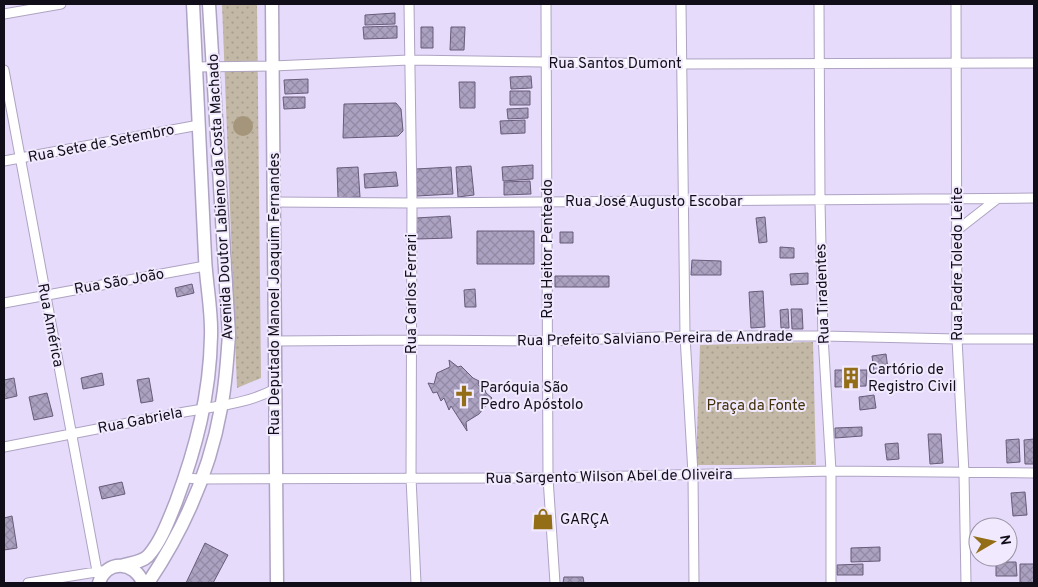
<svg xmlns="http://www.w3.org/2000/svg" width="1038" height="587" font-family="Overpass,sans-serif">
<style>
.park{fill:url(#park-dots)}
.water{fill:#a5967b}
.building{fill:url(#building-cross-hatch);stroke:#675d79}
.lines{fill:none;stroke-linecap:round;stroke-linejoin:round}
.minor-casing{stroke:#aea3c2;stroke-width:11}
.secondary-casing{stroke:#aea3c2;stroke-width:15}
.minor{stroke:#fff;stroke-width:9}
.secondary{stroke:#fff;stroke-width:12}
.labels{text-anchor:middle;stroke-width:4;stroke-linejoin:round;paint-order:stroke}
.street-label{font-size:15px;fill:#120e19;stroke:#f1eafe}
.poi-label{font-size:15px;fill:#120e19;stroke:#f1eafe;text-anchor:start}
.park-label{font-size:15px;fill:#413009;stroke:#f1eafe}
</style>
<defs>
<pattern id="park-dots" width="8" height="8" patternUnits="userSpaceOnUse" patternTransform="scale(1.25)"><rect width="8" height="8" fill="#c2b8a5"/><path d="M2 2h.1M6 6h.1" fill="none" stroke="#a69d8d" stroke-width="1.8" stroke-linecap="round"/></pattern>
<pattern id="building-cross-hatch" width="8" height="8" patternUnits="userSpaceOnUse" patternTransform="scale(1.25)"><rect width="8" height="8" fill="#aba1c0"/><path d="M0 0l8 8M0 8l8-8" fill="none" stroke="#9289a4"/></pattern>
</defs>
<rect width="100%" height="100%" fill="#e6dbfb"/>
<path class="park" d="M222,4H257L261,378L237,388Z
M813,342L816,465H696L700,345Z"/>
<path class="water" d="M233 126a10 10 0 1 1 20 0a10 10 0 1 1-20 0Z"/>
<path class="building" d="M395,13V24L365,25V15Z
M397,26V38L364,39L363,27Z
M421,27H433V48H421Z
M451,27H465L464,50H450Z
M531,76L532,88L511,89L510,77Z
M308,79V93L285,94L284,80Z
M459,82H475V108H460Z
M510,91H530V105H510Z
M283,97H305V108L284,109Z
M396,103L401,109L403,131L398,136L343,138L344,104Z
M528,108V118L508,119L507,109Z
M525,120V133L501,134L500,121Z
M533,165V179L503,181L502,167Z
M471,166L474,195L458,197L456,167Z
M358,167L360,197L338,198L337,168Z
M451,167L453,194L417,196L416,169Z
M396,172L398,186L365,188L364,174Z
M530,181L531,194L504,195V182Z
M450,216L452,238L417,239L416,218Z
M765,217L767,242L759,243L756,218Z
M477,231H534V264H477Z
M560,232H573V243H560Z
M780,247L794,248V258H780Z
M692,260L721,261V275H691Z
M808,273V284L791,285L790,274Z
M555,276H609V287H555Z
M192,284L194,293L177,297L175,288Z
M475,289L476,307H465L464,290Z
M763,291L765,327L751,328L749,292Z
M788,309L789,328H781L780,310Z
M791,309H802L803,329H792Z
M886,354L888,369L874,371L872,356Z
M449,360L458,367L461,366L473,378L479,381L478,385L485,390L486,393L492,398L479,414L466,422L467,431L451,406L449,410L444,398L441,401L437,392L433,393L428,383L434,384L437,373L450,367Z
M835,370H867L866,386L835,387Z
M102,373L104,385L83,389L81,378Z
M14,378L17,396L4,399V380Z
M149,378L153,401L141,403L137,380Z
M47,393L53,416L34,420L29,397Z
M874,395L876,408L860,410L859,397Z
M862,427V436L835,438V428Z
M928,434H941L943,463L930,464Z
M1019,439L1020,462L1007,463L1006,440Z
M1034,439V464H1025L1024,440Z
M898,443L899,459L887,460L885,444Z
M122,482L125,494L102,499L99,487Z
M1025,492L1027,515L1013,516L1011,493Z
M12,516L17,548L4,550V518Z
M970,538H978V552H971Z
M205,543L228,555L213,583H186Z
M880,547V561L851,562V548Z
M996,562H1016L1017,576H996Z
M863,564V575H837V565Z
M1020,564H1034V583H1020Z
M564,577H583L584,583H563Z"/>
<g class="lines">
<g class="minor-casing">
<path id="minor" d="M409,4L412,203L411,478L416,583
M546,4L548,478L555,583
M681,4L685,336L693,474L694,583
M819,4L820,201L823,336L831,471V583
M956,4L957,339L964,473L966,583
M4,14L61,4
M196,67L273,66L409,60L681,64L1034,63
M4,70L97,571L100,579
M4,161L199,125
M274,202L412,203L1034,198
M956,231L997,199
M4,303L205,266
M275,341L411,340L548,341L685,336H823L957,339H1034
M4,447C62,436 121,424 180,413C213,406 245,405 275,389
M185,478L200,479L548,478L831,471L1034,473
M28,583L102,571"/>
</g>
<g class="secondary-casing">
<path id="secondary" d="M272,4L277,583
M124,565C132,563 142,562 148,556C161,542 169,519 176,502C196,448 210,395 211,336C212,310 206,283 205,257C201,173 197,88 193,4
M99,583C106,559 135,561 143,583
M148,583C183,531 210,470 221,408C226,384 227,359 229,335L209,4"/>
</g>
<use href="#minor" class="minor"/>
<use href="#secondary" class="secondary"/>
</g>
<defs>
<g id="building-bare" transform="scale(1.725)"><path d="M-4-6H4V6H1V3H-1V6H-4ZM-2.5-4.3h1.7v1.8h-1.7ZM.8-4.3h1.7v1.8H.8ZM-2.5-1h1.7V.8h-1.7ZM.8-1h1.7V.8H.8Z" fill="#936e17" stroke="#f1eafe" stroke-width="2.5" paint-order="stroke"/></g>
<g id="church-bare" transform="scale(1.725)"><path d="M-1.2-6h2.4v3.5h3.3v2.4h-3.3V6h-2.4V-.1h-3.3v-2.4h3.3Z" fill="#936e17" stroke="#f1eafe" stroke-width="2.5" paint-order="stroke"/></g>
<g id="shop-bare" transform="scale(1.725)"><path d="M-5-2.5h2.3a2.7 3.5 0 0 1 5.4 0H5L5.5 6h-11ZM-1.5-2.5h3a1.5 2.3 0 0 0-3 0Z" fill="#936e17" stroke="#f1eafe" stroke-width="2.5" paint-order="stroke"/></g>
</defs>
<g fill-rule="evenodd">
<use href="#building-bare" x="851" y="378"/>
<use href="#church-bare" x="464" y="396"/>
<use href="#shop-bare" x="543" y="519"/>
</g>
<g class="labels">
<g class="street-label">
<text x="615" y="68">Rua Santos Dumont</text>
<text transform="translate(101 143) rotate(-11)" y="5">Rua Sete de Setembro</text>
<text transform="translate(220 197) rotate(-93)" y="5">Avenida Doutor Labieno da Costa Machado</text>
<text x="654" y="206">Rua José Augusto Escobar</text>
<text transform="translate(547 249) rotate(-90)" y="5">Rua Heitor Penteado</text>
<text transform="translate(957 264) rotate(-90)" y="5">Rua Padre Toledo Leite</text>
<text transform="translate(119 281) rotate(-10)" y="5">Rua São João</text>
<text transform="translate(274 294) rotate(-90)" y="5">Rua Deputado Manoel Joaquim Fernandes</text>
<text transform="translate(411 294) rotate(-90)" y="5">Rua Carlos Ferrari</text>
<text transform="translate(822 294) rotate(-92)" y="5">Rua Tiradentes</text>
<text transform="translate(51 325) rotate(79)" y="5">Rua América</text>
<text transform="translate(655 338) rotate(-1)" y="5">Rua Prefeito Salviano Pereira de Andrade</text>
<text transform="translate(140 420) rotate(-11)" y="5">Rua Gabriela</text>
<text transform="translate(609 476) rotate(-1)" y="5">Rua Sargento Wilson Abel de Oliveira</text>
</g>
<g class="poi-label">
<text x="868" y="374">Cartório de<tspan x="868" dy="17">Registro Civil</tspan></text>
<text x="480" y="392">Paróquia São<tspan x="480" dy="17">Pedro Apóstolo</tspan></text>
<text x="560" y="524">GARÇA</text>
</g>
<g class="park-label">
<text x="756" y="410">Praça da Fonte</text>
</g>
</g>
<rect width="1038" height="587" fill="none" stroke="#120e19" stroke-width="10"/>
<g transform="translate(993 542) rotate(81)"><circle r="24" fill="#f1eafe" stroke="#9892a2"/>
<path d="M0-4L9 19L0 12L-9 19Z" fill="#936e17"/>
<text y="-8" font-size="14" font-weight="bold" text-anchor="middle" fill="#120e19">N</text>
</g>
</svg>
